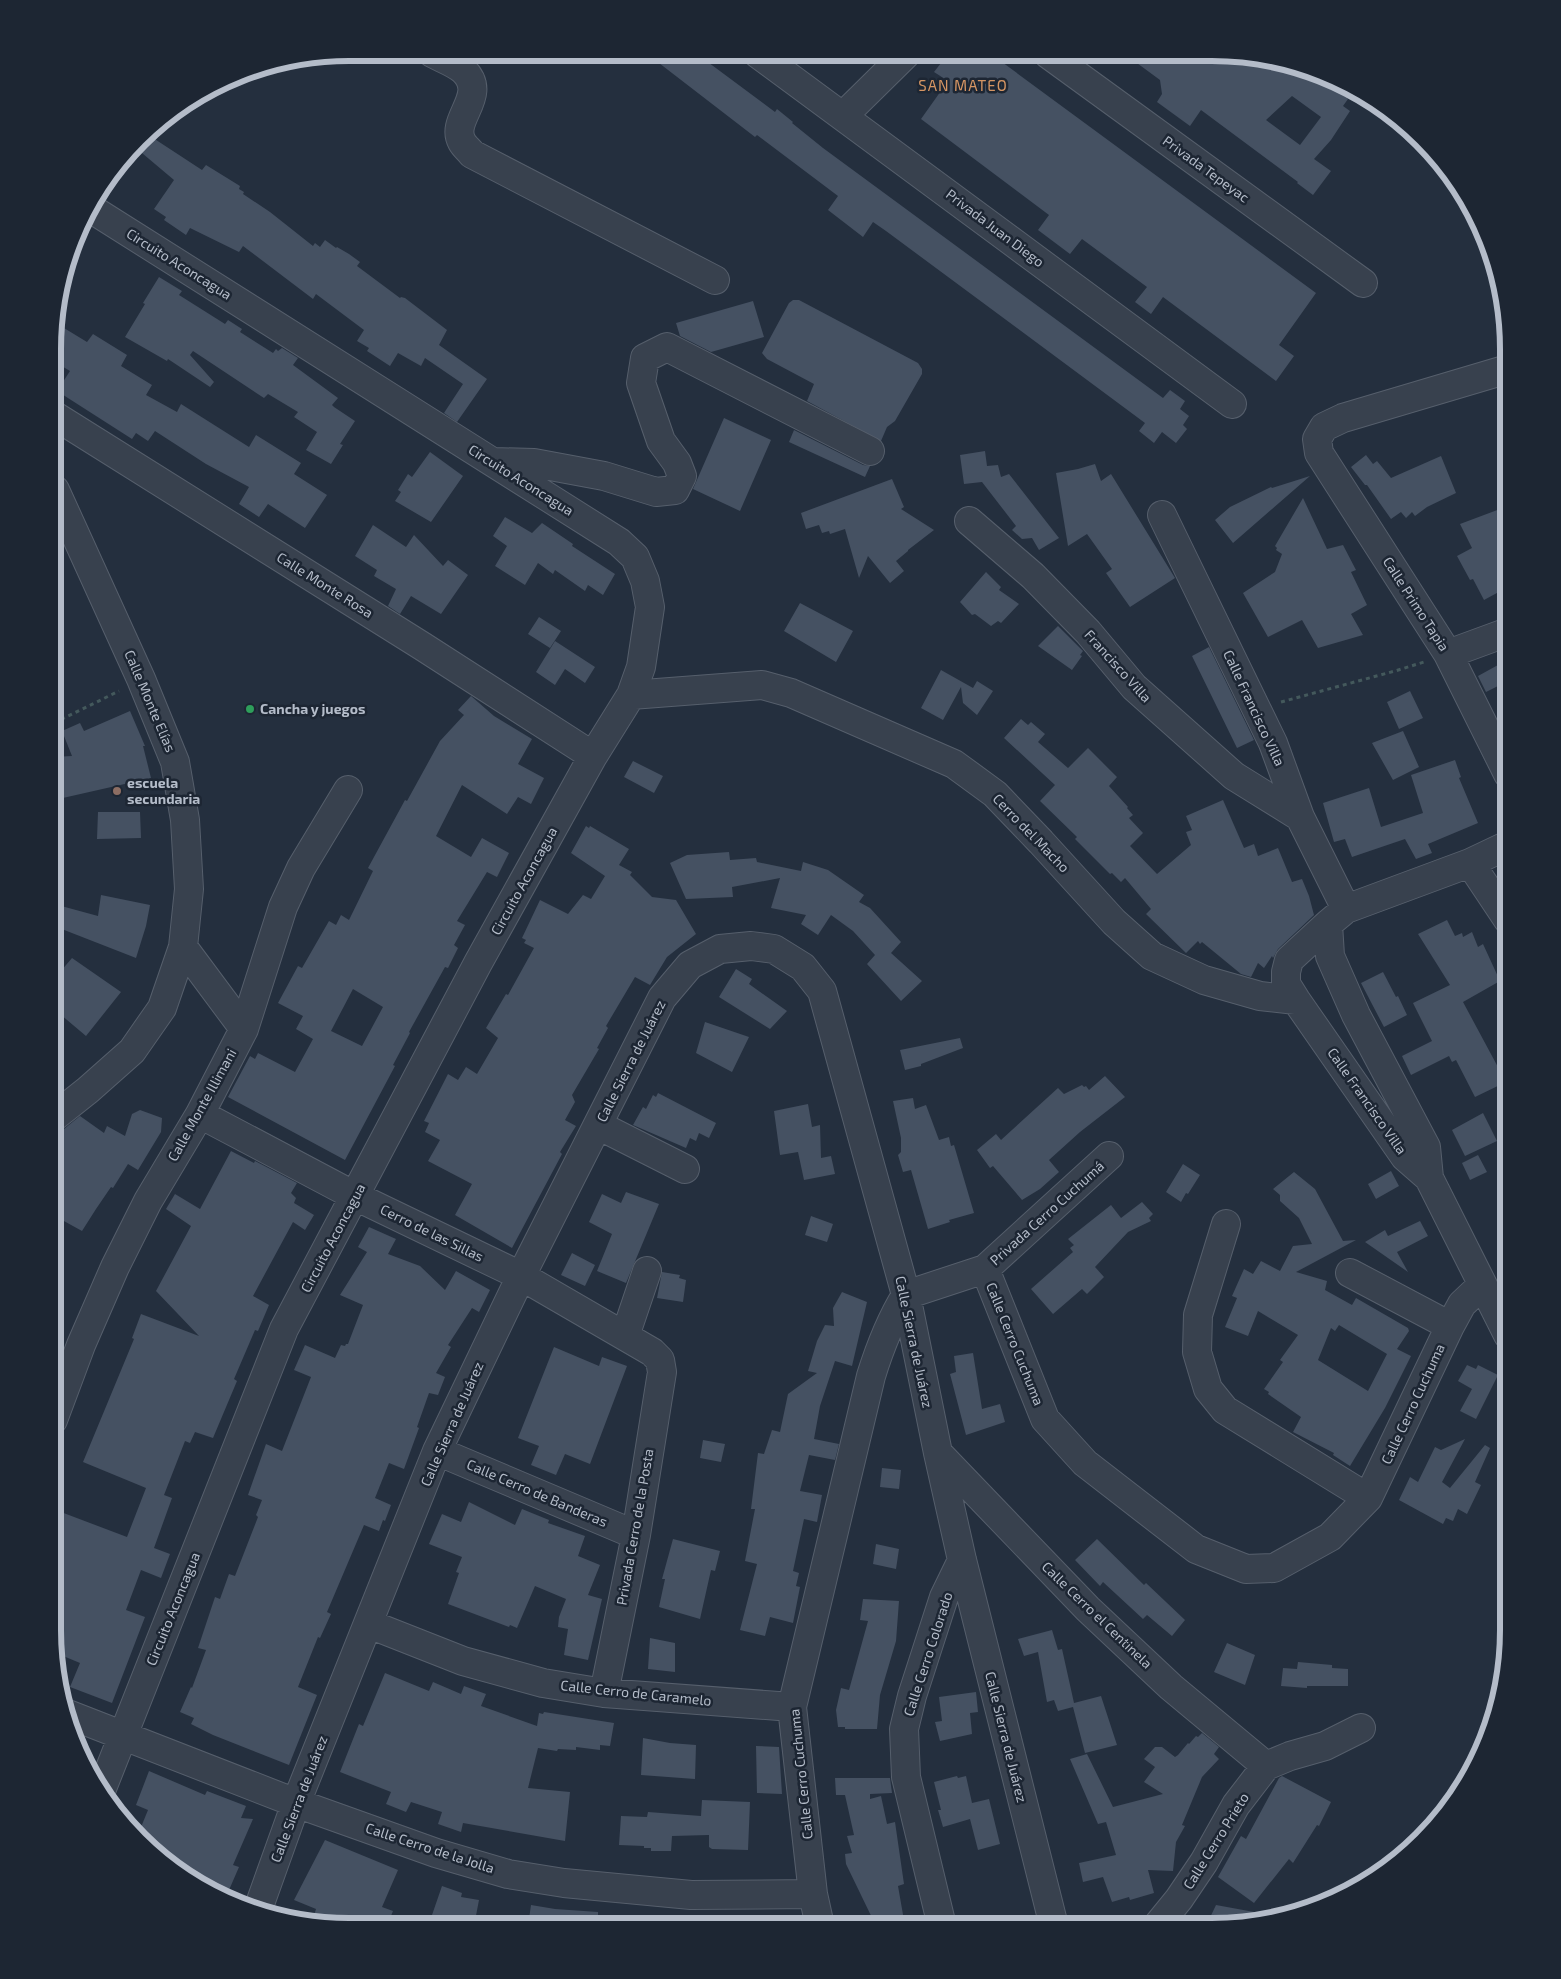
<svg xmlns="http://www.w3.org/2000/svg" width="1561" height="1979" font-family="'Exo 2',sans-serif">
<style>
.building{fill:#455162;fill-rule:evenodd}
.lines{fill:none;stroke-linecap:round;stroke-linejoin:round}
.minor-casing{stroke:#565f6c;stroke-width:30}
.path{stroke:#44595c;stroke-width:3;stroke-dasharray:4 4;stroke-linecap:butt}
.minor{stroke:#38414e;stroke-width:28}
.leisure-dot{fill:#2e9e5b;stroke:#1d2633;stroke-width:2}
.education-dot{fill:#8d6e63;stroke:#1d2633;stroke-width:2}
.labels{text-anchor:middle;stroke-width:5;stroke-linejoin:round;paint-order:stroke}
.street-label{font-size:14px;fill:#b4bcc9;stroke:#1d2633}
.poi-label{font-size:14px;font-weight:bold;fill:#b4bcc9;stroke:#1d2633;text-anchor:start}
.neighbourhood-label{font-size:15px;letter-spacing:1px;fill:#d59563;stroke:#1d2633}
.rim{fill:none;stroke:#b4bcc9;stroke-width:6}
</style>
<rect width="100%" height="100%" fill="#242f3e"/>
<path class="building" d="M646,53L697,54L775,112L777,109L793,122L792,123L823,148L1163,398L1170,390L1185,401L1180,409L1189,416L1183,425L1187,429L1176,443L1162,432L1154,443L1139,431L1145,423L886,231L873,222L863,237L828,210L838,196L757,135L755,137Z
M948,54H991L1316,293L1279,345L1294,356L1276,381L1163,297L1151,314L1135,302L1147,287L1082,239L1070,254L1038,230L1049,215L921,119L948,81L934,72Z
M1126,55H1251L1309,71L1348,99L1343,106L1350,111L1331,140L1314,159L1331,171L1313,195L1297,183L1298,182L1201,110L1190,126L1157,102L1162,94L1160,80ZM1292,96L1321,117L1300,145L1266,120Z
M147,134L202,170L206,165L240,186L239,189L244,192L243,194L270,212L313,246L315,243L320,247L325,240L336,248L337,247L349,254L360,262L357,266L400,298L401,297L405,298L447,330L439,345L487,379L457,422L444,413L463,384L425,358L421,366L398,353L390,366L367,351L369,348L357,341L364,330L316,294L313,299L243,246L239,252L190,228L186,235L164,220L166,217L154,209L174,180L136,148Z
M159,277L182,291L179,295L225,324L228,320L242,329L240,332L273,353L276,349L278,351L282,348L298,358L293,365L338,398L332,405L334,407L355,421L340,444L343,445L331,464L306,450L317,432L294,417L298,412L268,394L264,398L193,351L190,355L214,382L210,387L168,359L167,361L125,337L145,304L143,303Z
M793,300H799L918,363L922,369V374L895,421L887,427L881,441L807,401L814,384L767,359L762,353L789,303Z
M753,301L764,337L711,352L680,336L676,323Z
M64,328L87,342L93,334L127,355L121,366L152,385L146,395L177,412L181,404L249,447L256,435L301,463L294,474L327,495L305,528L268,504L259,517L239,504L249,487L206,464L155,431L148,441L136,433L132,439L57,391L70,371L55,362V344Z
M724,418L771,440L740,511L693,489Z
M794,430L863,465L870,466L865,477L789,442Z
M985,451L987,466L998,465L1001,477L1009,474L1059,538L1039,550L1032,538L1022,539L1012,530L1016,526L982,482L964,484L960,455Z
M430,452L463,476L431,522L395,501L401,492L398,490L408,474L412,477Z
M1366,455L1373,464L1377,461L1391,478L1441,456L1456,493L1427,507L1415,516L1412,512L1406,518L1401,512L1391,519L1367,485H1365L1351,467Z
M1095,464L1101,481L1111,474L1175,578L1130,607L1106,573L1112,569L1087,534L1068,546L1056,473L1078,469Z
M1310,476L1233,543L1215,520L1230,507L1271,487L1272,488Z
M892,479L904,507L901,509L934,530L908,550V551L896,561L904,571L890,583L868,556L859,578L845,529L830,534L829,531L822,533L819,525L806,529L801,513Z
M1303,498L1327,549L1343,545L1356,570L1351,572L1367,605L1351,614L1363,635L1318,648L1302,620L1268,637L1243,593L1275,572L1282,554L1276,550L1277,548L1275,546Z
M1508,506V587L1484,600L1473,579L1470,580L1457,556L1472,548L1460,524Z
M505,517L532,533L542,523L573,544L572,546L615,574L603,595L588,585L585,591L555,570L553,574L538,563L525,585L495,566L507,546L493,536Z
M373,525L406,547L414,535L443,566L448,560L468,575L441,614L411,596L400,614L388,606L396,589L374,576L377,570L355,556Z
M986,572L1001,587L999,590L1019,604L1001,623L998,621L991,626L975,614L972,615L960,602Z
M800,603L853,631L836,662L784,631Z
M539,617L561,631L550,648L528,634Z
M1058,626L1083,651L1080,655L1082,656L1072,670L1038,646Z
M555,641L595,667L585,683L565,669L555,685L536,672Z
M1209,647L1254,740L1237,748L1192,656Z
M1498,665L1506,682L1486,692L1478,676Z
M941,670L973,688L977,681L993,691L977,715L963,703L961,687L943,720L921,708Z
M1410,691L1423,718L1399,729L1387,702Z
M471,696L494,716L532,739L518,764L544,778L531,804L518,797L507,814L462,785L436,836L471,857L482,838L509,853L497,877L487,872L457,921L465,925L454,945L458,948L448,968L445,967L409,1032L410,1033L393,1065L395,1066L345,1160L228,1097L250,1056L255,1059L258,1053L295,1072L313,1039L296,1029L303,1016L278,1003L298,966L302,968L329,921L336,925L341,915L349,920L373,871L368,868L405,800L407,801L440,741L464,715L458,710ZM353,989L383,1007L362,1046L331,1031Z
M130,711L145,746H143L151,778L54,800V757L72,756L62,731L80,723L84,731Z
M1021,719L1028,725L1031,722L1045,734L1038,742L1068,768L1088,748L1117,777L1109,786L1128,807L1127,808L1133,815L1129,818L1143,833L1130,846L1157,874L1191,845L1186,832L1192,830L1186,816L1223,800L1244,848L1254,844L1258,856L1278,848L1292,882L1302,879L1309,896L1314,915L1278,949L1273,958L1272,956L1264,968L1258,963L1251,977L1241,974L1202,942L1200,944L1198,941L1186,953L1146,914L1151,909L1125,878L1121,882L1112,873L1110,874L1075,839L1077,837L1040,801L1055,785L1004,738Z
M1403,731L1419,767L1393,780L1372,743Z
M1455,760L1461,777L1459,778L1478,823L1428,844L1432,853L1416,859L1405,839L1352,857L1345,839L1334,842L1323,803L1369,788L1381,827L1423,813L1411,775Z
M633,761L663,776L654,793L624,777Z
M98,812H140L141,838L97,839Z
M586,826L589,828L590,826L629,849L619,865L632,872L630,875L652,897L676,900L696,934L667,957L650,985L635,977L606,1026L608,1028L597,1048L599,1049L572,1095L575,1102L565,1120L576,1126L560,1152L562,1154L512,1248L455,1215L472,1184L428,1161L440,1140L425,1132L429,1123L424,1121L448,1074L458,1080L466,1067L477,1074L498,1038L486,1028L506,994L508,995L534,948L524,943L526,940L522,938L540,900L568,914L583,895L591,899L605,876L571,853Z
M729,852L730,860L756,858L757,862L801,871L803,862L828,870L864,895L859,902L870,908L901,942L891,953L922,981L901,1001L867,964L875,955L853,931L831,915L818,935L801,924L806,915L771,908L780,878L732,887L733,897L686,899L670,863L687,855Z
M101,895L150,905L146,926L136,958L54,926V904L98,916Z
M1447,920L1455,936L1462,933L1463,937L1472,932L1478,947L1483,944L1500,981L1463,1002L1506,1082L1475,1097L1456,1060L1452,1062L1449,1056L1411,1075L1402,1056L1432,1041L1413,1003L1450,985L1418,934Z
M72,958L121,992L86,1036L54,1009V979Z
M736,969L752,979L749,984L787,1011L770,1029L719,997Z
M1383,972L1396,997L1398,996L1407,1015L1384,1027L1361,983Z
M705,1022L749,1037L732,1072L696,1053Z
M960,1038L963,1048L921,1064V1066L905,1070L900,1050Z
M1105,1076L1125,1097L1080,1132L1049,1160L1059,1172L1040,1189L1022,1200L993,1166L990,1168L977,1150L996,1134L1001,1140L1058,1088L1064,1094L1082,1085L1084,1087L1086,1086L1089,1090Z
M658,1093L716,1123L709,1138L699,1133L696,1141L690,1138L686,1148L633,1125L643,1107L646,1109L653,1095L656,1097Z
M913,1098L915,1109L926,1105L939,1140L949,1137L951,1146L954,1145L974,1213L949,1220L950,1222L928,1229L911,1170L903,1172L898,1155L901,1152V1138L893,1101Z
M808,1104L812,1127L820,1125L821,1158L831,1156L835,1174L804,1180L798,1152L780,1155L774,1111Z
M140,1110L162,1118L161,1132L138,1170L128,1164L113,1188L111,1187L96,1209L82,1231L53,1215V1134L64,1129L80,1116L104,1133L107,1126L125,1136L132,1114Z
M1483,1113L1497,1141L1465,1156L1452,1130Z
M231,1151L254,1163L255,1161L297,1183L291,1193L296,1198L294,1203L314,1215L305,1230L293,1222L253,1296L269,1305L258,1331L255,1330L234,1379L237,1381L213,1438L195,1432L190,1443L185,1441L164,1495L172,1498L154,1548L170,1554L161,1578L141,1570L126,1610L145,1617L112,1703L70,1687L80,1663L56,1653L52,1630L53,1509L127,1537L146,1488L83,1462L134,1339L132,1338L141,1314L199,1336L156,1291L191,1226L166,1209L175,1194L200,1209Z
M1478,1155L1487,1172L1470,1180L1462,1163Z
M1183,1164L1200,1175L1188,1194L1186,1193L1181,1202L1166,1192Z
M1391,1171L1399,1186L1376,1199L1368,1184Z
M1294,1172L1315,1189L1343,1241L1356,1240L1296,1272L1327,1281L1325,1290L1352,1305L1356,1298L1408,1328L1409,1331L1397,1349L1411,1356L1385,1408L1350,1466L1333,1455L1334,1453L1293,1432L1301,1417L1268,1394L1269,1392L1264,1389L1283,1362L1280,1360L1298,1335L1258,1311L1248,1336L1225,1327L1237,1298L1232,1296L1244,1269L1253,1274L1261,1261L1280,1271L1293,1246L1312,1244L1299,1218L1280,1201V1195L1273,1189ZM1339,1325L1387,1354L1368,1391L1318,1360L1331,1328L1335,1331Z
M626,1192L659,1204L626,1283L597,1271L612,1234L589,1222L602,1194L621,1203Z
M1142,1202L1153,1214L1149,1218L1151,1221L1128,1232L1095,1267L1104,1277L1087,1294L1082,1289L1053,1314L1031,1289L1073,1252L1070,1248L1074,1245L1068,1239L1111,1205L1121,1218Z
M811,1216L833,1224L827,1242L805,1235Z
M1420,1221L1428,1236L1397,1252L1408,1272L1365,1242L1385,1230L1388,1236Z
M369,1227L396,1239L388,1254L420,1266L445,1290L456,1271L490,1290L479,1312L472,1308L448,1345L451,1347L436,1373L445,1377L438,1395L429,1393L417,1427L419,1428L404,1469L389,1463L375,1498L391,1505L385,1521L383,1520L379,1531L364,1525L327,1612L331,1614L320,1638L318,1637L298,1687L317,1695L289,1765L213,1735L191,1724L194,1718L180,1712L191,1687L192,1688L206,1650L198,1648L215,1597L220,1599L229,1574L235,1576L258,1517L256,1515L262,1500L248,1495L266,1444L282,1451L311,1377L294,1370L305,1345L335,1358L341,1345L345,1346L346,1344H348L363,1305L340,1295L367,1252L358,1247Z
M572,1253L595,1265L585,1286L561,1275Z
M662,1272L680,1275L679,1278L686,1280L683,1302L657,1298Z
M842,1292L867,1302L852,1366L835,1361L820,1406L814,1439L839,1444L835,1460L809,1455L800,1491L822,1495L817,1522L804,1519L793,1571L799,1573L796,1586L800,1587L793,1623L770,1617L765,1636L740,1630L757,1564L745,1561L755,1509H751L758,1453L764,1454L772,1430L780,1432L788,1394L817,1373L808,1371L817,1341L825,1325L834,1326L833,1308Z
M554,1347L599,1366L602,1357L627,1366L590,1464L565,1454L556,1475L531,1465L539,1446L518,1438Z
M973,1353L982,1409L1000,1404L1005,1422L966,1435L950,1374L956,1372L954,1356Z
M1467,1365L1476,1369L1478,1365L1498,1375L1476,1419L1460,1411L1472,1389L1458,1381Z
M1465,1439L1442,1482L1450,1488L1485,1445L1490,1448L1475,1482L1481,1485L1467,1514L1458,1509L1453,1521L1446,1518L1443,1524L1399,1500L1410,1477L1418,1482L1435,1447L1441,1450Z
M703,1440L725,1444L721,1462L700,1458Z
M882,1468L901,1470L899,1489L880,1487Z
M469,1502L515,1525L522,1509L549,1520L548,1523L585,1536L578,1556L600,1565L588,1595L602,1599L588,1660L564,1655L568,1629L558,1627L559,1617L566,1599L535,1586L517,1628L510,1625L509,1627L448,1604L459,1573L456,1572L462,1557L429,1544L442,1514L461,1522Z
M673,1539L720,1551L715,1571L711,1570L700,1619L659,1607L665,1579H662Z
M1097,1539L1144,1585L1146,1583L1185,1620L1172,1636L1147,1615L1143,1619L1103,1582L1100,1586L1075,1560Z
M876,1544L899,1549L896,1569L873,1564Z
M863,1599L899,1601L896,1641L880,1695L877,1729H845V1727H838L836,1710L841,1688L849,1690L868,1621L860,1620Z
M1052,1630L1058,1650L1062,1649L1074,1703L1101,1696L1117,1745L1085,1753L1073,1707L1058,1711L1054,1700L1047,1702L1038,1652L1024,1656L1018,1639Z
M650,1638L675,1643V1672L648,1669Z
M1227,1643L1255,1655L1245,1685L1214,1672Z
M1298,1662L1332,1665V1668L1348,1669V1686H1307V1688L1281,1686L1283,1668L1297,1669Z
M385,1673L429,1691L433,1682L461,1694L464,1686L486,1694L481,1706L537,1726L539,1713L543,1714L544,1712L614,1723L610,1746L600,1745V1750L576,1747V1750L558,1749L557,1751L538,1748L528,1788L570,1792L565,1841L463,1823L461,1832L438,1824L442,1812L411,1802L406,1812L386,1804L391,1792L340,1772L359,1724L363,1726Z
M976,1692L978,1712L970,1713L972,1734L940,1741L935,1722L942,1721L939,1697Z
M1202,1733L1219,1747L1214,1754L1219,1759L1202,1777L1182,1825L1185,1826L1176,1842L1173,1871L1148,1870L1154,1893L1130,1900L1129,1897L1112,1902L1103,1877L1083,1882L1079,1863L1116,1855L1106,1822L1098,1824L1070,1759L1087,1754L1113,1807L1163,1794L1144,1782L1155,1767L1144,1759L1155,1747H1162L1175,1757L1178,1755L1188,1743L1189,1744L1196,1736L1198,1737Z
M643,1738L670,1743L696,1745L695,1779L641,1775Z
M756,1746L779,1747L782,1794L757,1793Z
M149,1771L205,1795L207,1791L246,1806L241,1818L253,1819L233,1865L239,1867L226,1897L184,1877L139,1837V1832L148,1810L136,1805Z
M957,1776L958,1778L966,1776L972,1803L989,1799L1000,1844L978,1850L970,1819L943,1827L938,1810H941L934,1782Z
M1282,1776L1331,1802L1319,1826L1317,1825L1293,1863L1289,1859L1254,1903L1218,1877L1241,1836L1246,1839L1279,1778Z
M835,1778H890L892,1793L870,1794V1799L881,1796L887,1824L895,1822L904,1884L898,1886L905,1926H876L846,1864L845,1854L852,1853L847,1836L854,1835L845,1795H836Z
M702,1800L750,1802L748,1850L712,1849L709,1847V1835L672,1836L671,1851H651V1848H644V1846L619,1845L621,1816L647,1817L648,1812L701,1816Z
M325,1840L398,1870L382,1907L393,1911L387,1926H363L334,1916L330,1926L312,1922L316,1909L294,1900Z
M442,1886L462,1893L461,1897L479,1900L474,1926H452L453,1923L432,1915Z
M531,1905L555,1909L598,1912V1926H528Z
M1216,1905L1276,1916V1919L1231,1926H1206Z"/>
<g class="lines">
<g class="minor-casing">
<path id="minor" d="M432,53C441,58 455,63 463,70C490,95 449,119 462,142C464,146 469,150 472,154L715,280
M758,54L1232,404
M1048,54L1363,283
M843,116L906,54
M90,208L619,542L635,557L645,581L650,607L641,667L631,695L593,756L478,963L284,1329L101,1791
M55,416L422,646L593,756
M494,462L534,463L604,476L656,492L675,490L682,476L677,463L661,441L641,383L645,358L667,347L870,451
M1162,515L1273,743L1300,817L1346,909
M969,521L1033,576L1088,632L1134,687L1234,776L1300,817
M1448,654L1508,632
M631,695L762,685L791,693L954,764L995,794L1041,842L1114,922L1152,956L1204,980L1260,996L1296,1000
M1508,774L1448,654L1319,453L1317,439L1324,427L1343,418L1508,369
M1470,863L1508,920
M1328,924L1289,960L1286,972V984L1296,1000L1405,1157L1429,1178
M183,947L244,1029
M200,1114L355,1196L521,1276L652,1352L660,1360L662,1372L636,1535L604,1693
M54,1117L88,1090L132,1051L162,1008L183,947L189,889L185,820L175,762L141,679L55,490
M598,1125L685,1169
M1226,1224L1198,1315L1197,1352L1208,1389L1225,1410L1368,1498
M985,1269L1045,1419L1085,1463L1196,1549L1246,1569L1274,1568L1330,1537L1368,1498L1450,1326L1462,1304L1482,1285
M1350,1273L1450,1326
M1508,1335L1429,1178L1426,1147L1356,1015L1330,956L1328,924L1346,909L1470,863L1508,845
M625,1336L647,1271
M53,1420L81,1345L115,1267L148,1201L200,1114L244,1029L283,907L301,868L348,790
M437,1451L636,1535
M938,1453L1088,1609L1171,1687L1266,1766
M369,1624L463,1661L543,1683L604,1693L792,1707
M65,1713L296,1803L436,1853L508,1874L564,1883L691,1895L813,1894
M257,1912L296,1803L437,1451L521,1276L662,998L690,965L720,949L751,946L774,949L803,967L822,991L906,1295L938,1453L962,1560L1054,1926
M820,1926L813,1894L792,1707L871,1376C880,1347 890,1321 906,1295L985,1269L1109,1156
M942,1926L906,1777L904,1729L912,1696L944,1597L962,1560
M1157,1926L1179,1899L1204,1862L1236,1805L1266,1766L1290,1756L1325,1746L1361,1728"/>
</g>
<path class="path" d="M1281,702L1395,671L1424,662
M54,723L119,691"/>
<use href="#minor" class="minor"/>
</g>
<circle class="leisure-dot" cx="250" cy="709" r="5"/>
<circle class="education-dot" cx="117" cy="791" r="5"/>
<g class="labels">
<g class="street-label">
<text transform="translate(1206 169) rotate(36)" y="5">Privada Tepeyac</text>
<text transform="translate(995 228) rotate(37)" y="5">Privada Juan Diego</text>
<text transform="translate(179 264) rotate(32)" y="5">Circuito Aconcagua</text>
<text transform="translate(521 480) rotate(32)" y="5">Circuito Aconcagua</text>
<text transform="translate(325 585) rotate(32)" y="5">Calle Monte Rosa</text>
<text transform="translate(1416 604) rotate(57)" y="5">Calle Primo Tapia</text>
<text transform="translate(1118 666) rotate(48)" y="5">Francisco Villa</text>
<text transform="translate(150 701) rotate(67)" y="5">Calle Monte Elías</text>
<text transform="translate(1254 708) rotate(65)" y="5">Calle Francisco Villa</text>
<text transform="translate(1031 833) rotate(46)" y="5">Cerro del Macho</text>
<text transform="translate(524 881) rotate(-61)" y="5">Circuito Aconcagua</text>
<text transform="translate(631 1061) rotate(-63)" y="5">Calle Sierra de Juárez</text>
<text transform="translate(1367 1101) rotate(55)" y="5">Calle Francisco Villa</text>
<text transform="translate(202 1105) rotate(-61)" y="5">Calle Monte Illimani</text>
<text transform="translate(1047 1213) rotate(-42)" y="5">Privada Cerro Cuchumá</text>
<text transform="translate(432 1233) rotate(26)" y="5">Cerro de las Sillas</text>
<text transform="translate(333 1238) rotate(-62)" y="5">Circuito Aconcagua</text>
<text transform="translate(914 1342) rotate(78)" y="5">Calle Sierra de Juárez</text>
<text transform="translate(1015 1344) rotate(68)" y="5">Calle Cerro Cuchuma</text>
<text transform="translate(1413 1404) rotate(-65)" y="5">Calle Cerro Cuchuma</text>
<text transform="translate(452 1424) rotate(-66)" y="5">Calle Sierra de Juárez</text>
<text transform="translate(537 1493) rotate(23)" y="5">Calle Cerro de Banderas</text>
<text transform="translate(635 1527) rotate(-80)" y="5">Privada Cerro de la Posta</text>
<text transform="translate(173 1609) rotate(-68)" y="5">Circuito Aconcagua</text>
<text transform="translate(1097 1615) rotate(44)" y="5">Calle Cerro el Centinela</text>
<text transform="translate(928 1654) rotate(-72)" y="5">Calle Cerro Colorado</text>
<text transform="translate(636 1693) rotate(6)" y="5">Calle Cerro de Caramelo</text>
<text transform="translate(1006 1737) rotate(76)" y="5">Calle Sierra de Juárez</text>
<text transform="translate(801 1774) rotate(-96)" y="5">Calle Cerro Cuchuma</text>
<text transform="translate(299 1799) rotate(-69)" y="5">Calle Sierra de Juárez</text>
<text transform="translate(1216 1841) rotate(-58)" y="5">Calle Cerro Prieto</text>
<text transform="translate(430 1848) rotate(18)" y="5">Calle Cerro de la Jolla</text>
</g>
<g class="poi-label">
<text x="260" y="714">Cancha y juegos</text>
<text x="127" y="788">escuela<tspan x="127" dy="16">secundaria</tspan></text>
</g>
<g class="neighbourhood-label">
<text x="963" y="91">SAN MATEO</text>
</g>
</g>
<path d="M0 0H1561V1979H0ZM349 61H1212A288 288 0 0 1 1500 349V1630A288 288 0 0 1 1212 1918H349A288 288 0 0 1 61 1630V349A288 288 0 0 1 349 61Z" fill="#1d2633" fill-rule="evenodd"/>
<path class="rim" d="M349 61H1212A288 288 0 0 1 1500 349V1630A288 288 0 0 1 1212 1918H349A288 288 0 0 1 61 1630V349A288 288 0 0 1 349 61Z"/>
</svg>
